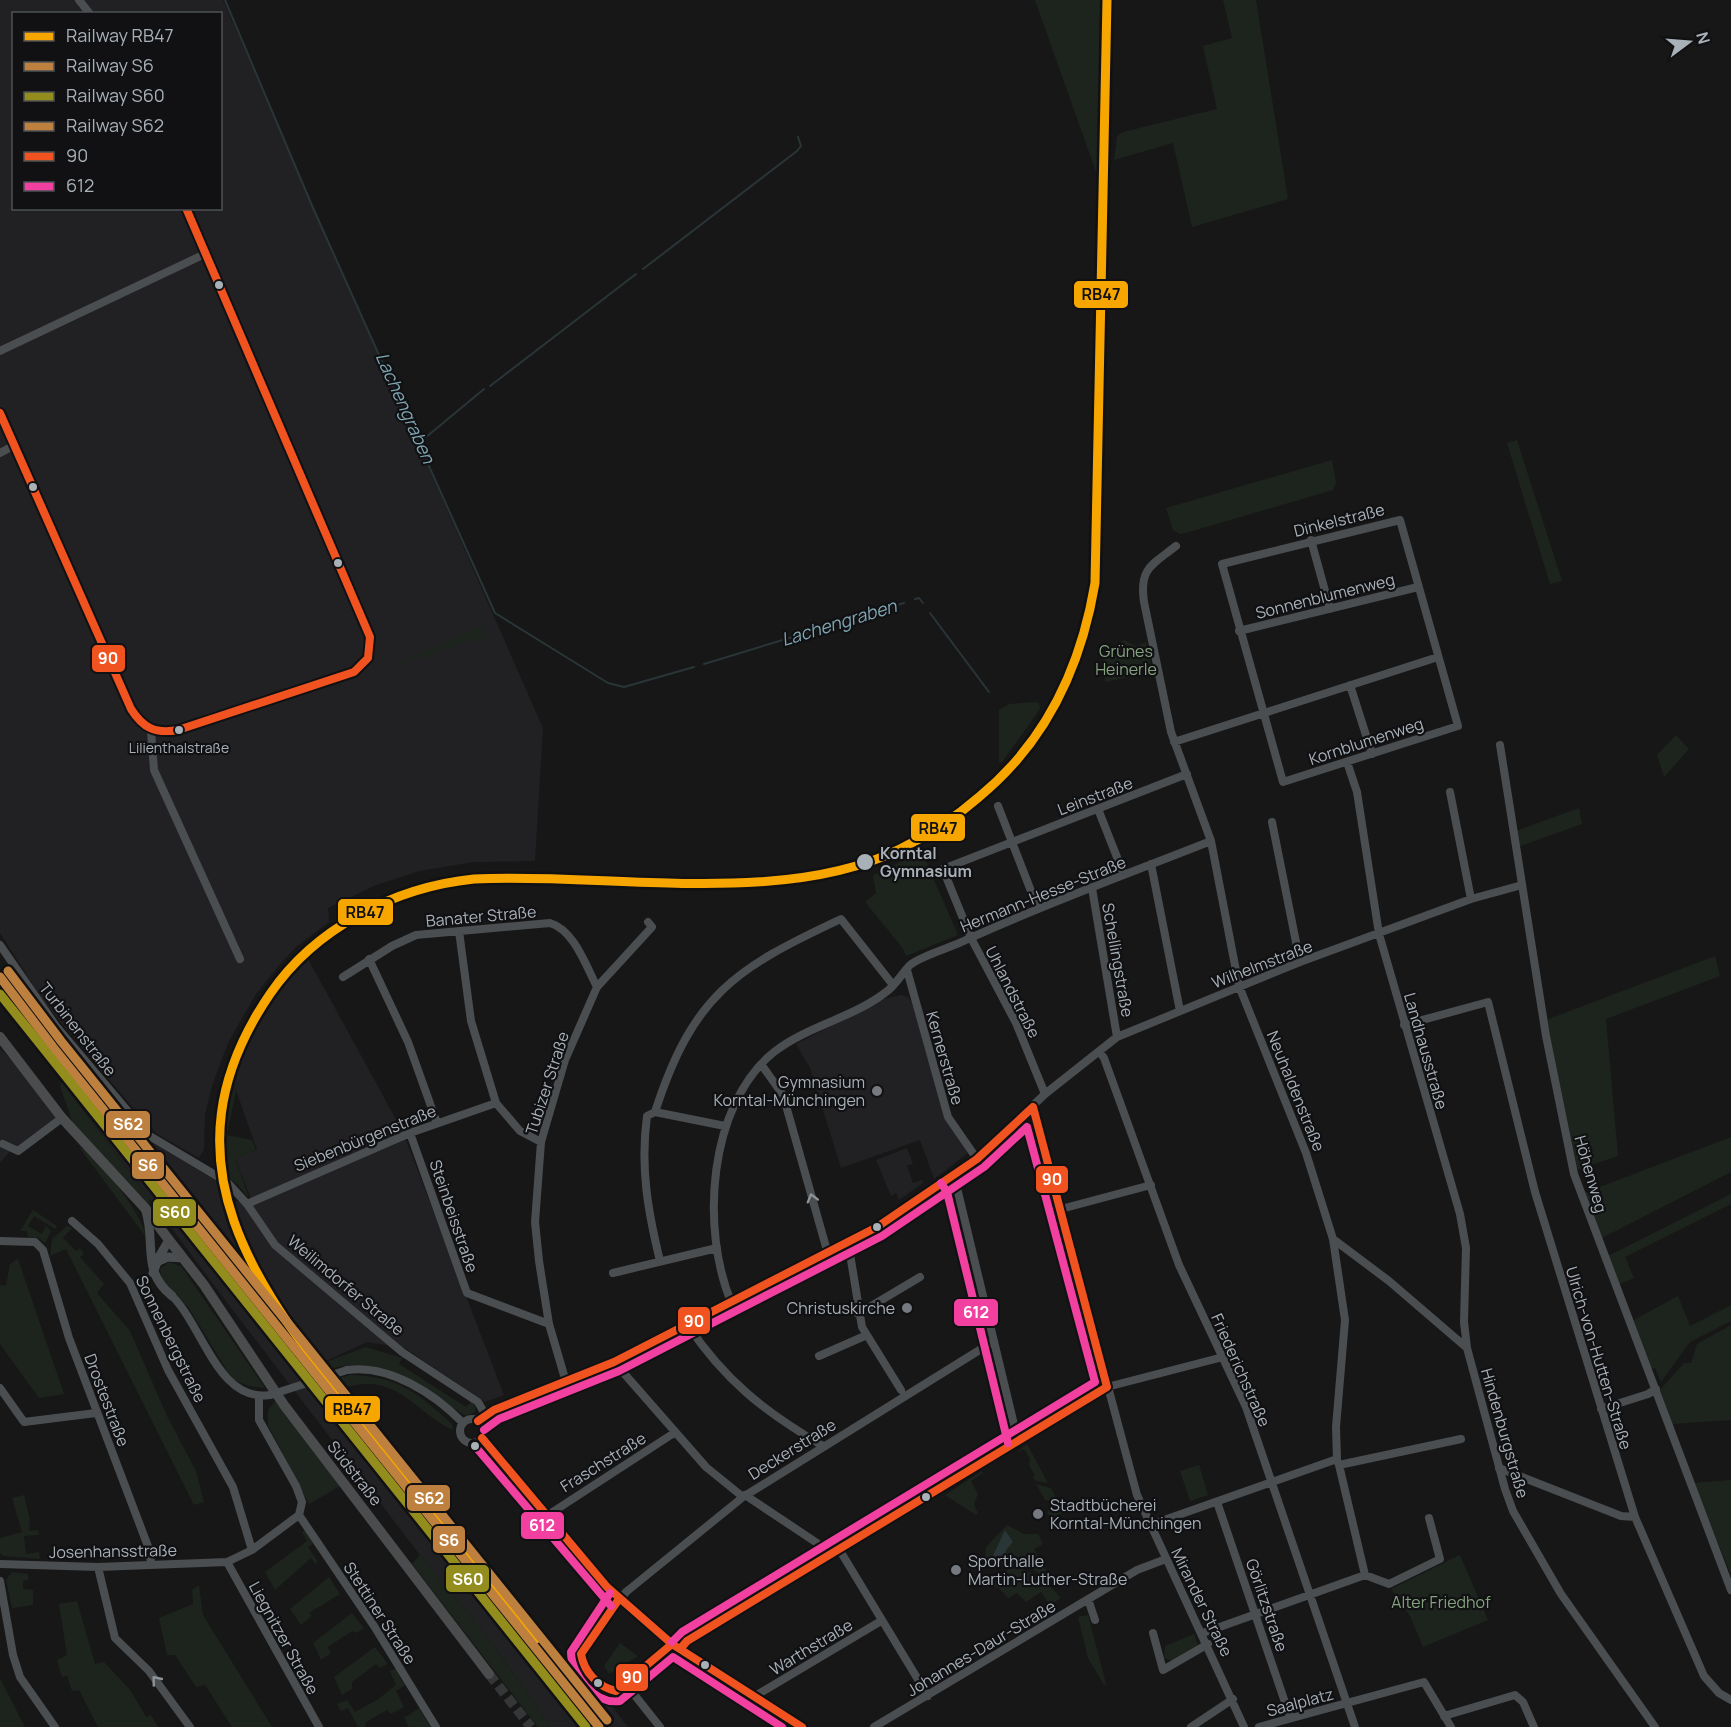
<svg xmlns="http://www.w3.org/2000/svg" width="1731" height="1727" font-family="Manrope,sans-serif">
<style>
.built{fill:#212123;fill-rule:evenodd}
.green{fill:#1d241d}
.water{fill:#2a3538}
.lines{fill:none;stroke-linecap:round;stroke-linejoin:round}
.stream{stroke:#2a3538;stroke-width:2}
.secondary-tunnel{stroke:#343637;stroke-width:10;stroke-dasharray:10 5;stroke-linecap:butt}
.minor{stroke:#4b4e50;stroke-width:8}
.tertiary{stroke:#4b4e50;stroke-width:9}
.secondary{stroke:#4a4c4e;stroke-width:10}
.rail-casing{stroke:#4b4d4f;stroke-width:4.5}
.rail{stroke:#111113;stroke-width:2;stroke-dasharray:7;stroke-linecap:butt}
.minor-bridge{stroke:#4b4e50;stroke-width:8}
.bus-1-casing{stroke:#111113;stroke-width:12}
.bus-2-casing{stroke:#111113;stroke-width:12}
.bus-1{stroke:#f0531f;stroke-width:8}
.bus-2{stroke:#f240a1;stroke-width:8}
.rail-1-casing{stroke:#111113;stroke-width:14}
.rail-2-casing{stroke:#111113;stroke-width:14}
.rail-3-casing{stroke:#111113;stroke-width:14}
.rail-4-casing{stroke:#111113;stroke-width:14}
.rail-1{stroke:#f7a600;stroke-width:9}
.rail-2{stroke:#bd803f;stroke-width:9}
.rail-3{stroke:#928d1d;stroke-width:9}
.rail-4{stroke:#bd803f;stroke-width:9}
.oneway{stroke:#8c9399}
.bus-dot{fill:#a8b0b8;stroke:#111113;stroke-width:2}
.poi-dot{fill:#757a80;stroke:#111113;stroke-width:2}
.labels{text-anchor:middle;stroke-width:4.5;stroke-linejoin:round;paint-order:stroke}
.bus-label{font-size:14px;fill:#a8b0b8;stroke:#111113}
.street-label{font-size:16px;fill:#a8b0b8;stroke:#111113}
.park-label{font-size:16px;fill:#85a27f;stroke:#111113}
.stop-label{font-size:16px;font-weight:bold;fill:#a8b0b8;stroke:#111113;text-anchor:start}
.poi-label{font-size:16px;fill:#a8b0b8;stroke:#111113;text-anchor:end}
.water-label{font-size:18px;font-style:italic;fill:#7fa6b2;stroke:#111113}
.line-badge{stroke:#111113;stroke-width:2}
.badge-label{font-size:16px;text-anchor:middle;font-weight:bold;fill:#fff}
.pale-badge-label{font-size:16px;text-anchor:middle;font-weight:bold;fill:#111}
</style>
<rect width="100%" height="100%" fill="#171717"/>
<path class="built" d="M0,0H223L543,728L535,861L474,862L420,871L376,885L328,908L329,922L297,946L281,963L256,994L228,1043L212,1086L205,1115L204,1149L199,1158L157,1134L133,1108L44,1002L0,933ZM14,14H220V208H14Z
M307,957L403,1132L504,1395L485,1402L405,1348L367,1342L324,1362L561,1664L574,1657L628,1727H551L482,1630L420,1555L219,1292L0,998V973L127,1137L147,1139L227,1187L233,1202L251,1199L235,1158L257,1150L231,1076L265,1001Z
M901,995L908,997L912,1003L935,1083L968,1153L934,1179L920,1140L841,1168L810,1068L796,1044L884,999Z
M0,1048L62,1118L18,1151L12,1149L0,1163Z
M907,1148L913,1164L907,1166L913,1183L922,1180L923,1183L899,1200L896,1193L891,1196L876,1160Z"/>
<path class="green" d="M1035,0H1104L1101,174L1096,172Z
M1223,0H1256L1288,199L1192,227L1173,143L1114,160L1117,136L1123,132L1217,109L1203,46L1232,38Z
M1517,440L1562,581L1550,584L1507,443Z
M1332,460L1336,483L1333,490L1189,532L1180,534L1173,530L1166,508Z
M482,626L485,636L399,665L396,658L400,662Z
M1124,640L1136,646L1146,642L1152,672L1105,682L1102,657Z
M1035,702L1039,703L1040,709L1002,762H999V710L1009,704Z
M1676,735L1689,749L1664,777L1657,755Z
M1579,808L1582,824L1518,847L1516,831Z
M922,852L958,935L906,956L902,947L865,902L876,893L873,875Z
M1715,956L1720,976L1606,1019L1618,1156L1576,1170L1546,1020Z
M14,984L122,1116L130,1136L127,1138L54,1046Z
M230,1077L236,1090L227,1135L252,1140L256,1150L235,1158L249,1198L237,1184L223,1174L221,1120Z
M62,1082L149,1198L150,1205L73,1124L60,1086Z
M1731,1137V1172L1600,1239L1584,1193Z
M79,1147C94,1151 147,1220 145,1236Z
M1731,1194V1204L1625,1257L1634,1278L1618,1285L1606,1257Z
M33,1210L57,1226L55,1229L34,1216L28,1226L42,1234L46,1226L51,1231L45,1243L39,1238L28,1237L27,1231H20Z
M67,1226L72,1228L63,1238L76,1251L80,1248L84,1254L80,1257L104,1284L97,1293L130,1331L167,1416L196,1471L204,1502L194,1505L66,1249L50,1256L52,1239Z
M18,1259L64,1394L39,1398L0,1344V1285L6,1286L10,1264Z
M169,1262L181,1266L265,1388L249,1386L232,1379L189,1308L162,1280L160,1269Z
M1678,1296L1690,1326L1731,1305V1321L1690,1342L1661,1382L1655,1368L1651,1369L1632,1321Z
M1731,1325V1420L1672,1424L1660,1390L1684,1363H1691L1697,1344Z
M366,1347L402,1358L399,1364L466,1407L471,1402L475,1405V1412L466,1416C425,1390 381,1353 330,1369L323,1363Z
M350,1375C400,1377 416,1392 452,1424L453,1430C413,1412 399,1373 346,1387L339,1378Z
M275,1401L342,1485L309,1504L268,1425V1410Z
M1027,1444L1048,1483L1036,1481L1032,1477L1035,1475L1029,1466L1030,1459L1024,1449L1016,1453Z
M1199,1465L1208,1495L1190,1501L1180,1471Z
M982,1471L983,1473L971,1481L978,1494L974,1504L978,1513L976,1515L945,1495Z
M1731,1480V1575L1693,1483Z
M1036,1484L1051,1488L1063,1511L1057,1518L1047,1514L1052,1501L1045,1500Z
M24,1495L30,1520L29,1531L38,1530L39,1535L24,1536L26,1554L39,1552L40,1559L3,1556L0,1553V1538L22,1532L12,1498Z
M1007,1525L1024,1534H1038L1043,1544L1034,1549L1051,1579L1047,1580C1040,1575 1033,1568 1026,1565C1010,1560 997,1574 985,1558L986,1547Z
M305,1530L313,1544L308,1547L318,1562L315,1564L311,1558L275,1590L265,1572L307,1541L302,1532Z
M420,1555L482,1630L551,1727H538L412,1564Z
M1460,1555L1488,1620L1423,1647L1410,1616L1391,1589Z
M1011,1568C1031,1568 1048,1584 1061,1598L1050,1605L1041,1592L1026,1602L1017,1593L1008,1598L998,1587L993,1586L998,1575Z
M12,1572L28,1574V1580L23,1581V1589L33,1590V1605L12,1608L6,1580Z
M329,1577L340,1594L309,1613L312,1616L301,1625L290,1609Z
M199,1585L203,1615L272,1727H232L205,1685L196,1687L175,1655H167L159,1618L193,1604L192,1590Z
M77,1601L95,1664L104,1662L131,1691L146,1717L151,1715L158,1727H98L79,1690L72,1691L67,1676L62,1677L57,1660L67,1655L59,1604Z
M352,1613L364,1628L357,1633L352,1631L328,1647L331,1653L321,1660L313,1643Z
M1088,1615L1106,1684L1104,1685L1088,1658L1078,1617Z
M1194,1634L1198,1645L1173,1661L1164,1658L1165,1646Z
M620,1643L638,1656L609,1674L604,1666Z
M375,1647L388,1664L380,1668L376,1664L352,1682V1689L342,1695L334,1677Z
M396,1668L402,1681L407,1684L396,1691L404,1707L391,1714L387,1710L366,1722L365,1727H358L348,1708L341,1711L337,1704L347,1700L355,1712L377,1700L396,1685L390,1671Z
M0,1678L25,1727H0Z
M419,1708L430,1727H409L404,1718Z"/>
<path class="water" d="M1005,1530L1013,1542L1006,1550L1004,1562L992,1558Z"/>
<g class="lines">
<path class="stream" d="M225,0L313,208L495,613L608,683L624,687L694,667
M643,269L797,151L801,146L798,137
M490,386L636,274
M419,443L484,389
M915,599L919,598L923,603
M930,613L989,692
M704,664L904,603"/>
<path class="secondary-tunnel" d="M489,1674L531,1727"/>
<path class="minor" d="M79,0L90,14
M0,351L205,254
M0,413L131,709C150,747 181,730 211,717L354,672L368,658L370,637L186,208
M0,453L13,446
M1400,520L1458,726L1283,782L1222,564Z
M1311,540L1330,609
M1176,546C1152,565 1139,568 1144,602L1171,732L1211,841L1239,986L1306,1153L1333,1239L1345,1320L1336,1427L1337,1459
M1239,631L1418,587
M1350,685L1372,754
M151,731L154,770L240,959
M1174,742L1438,657
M1500,745L1546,1036L1574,1174L1731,1590
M1347,762L1357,792L1379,934L1460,1214L1466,1248L1464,1322L1467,1348L1505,1489L1513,1511L1561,1594L1655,1727
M1450,792L1471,899
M998,806L1038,909
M1098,809L1124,875
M1272,822L1300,962
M1151,864L1180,1011
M1092,888L1117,1037
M459,931L471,1021L496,1103L520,1131L541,1142
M0,945L56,1026L148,1135L227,1182L247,1204L275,1245L402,1352L478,1402L485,1414
M369,959L408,1042L437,1123
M907,970L948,1117L977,1159
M343,977L392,946L416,935L550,923C574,930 586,966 597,987
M1404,1025L1488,1002L1535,1192L1635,1517L1704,1676L1719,1693L1731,1700
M1099,1051L1104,1058L1179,1265L1246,1407L1355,1727
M761,1064L783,1095L828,1254
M1045,1094L1016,1023L971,938L943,869L1187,774
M1033,1107L1137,1495L1244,1727
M655,1112C693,995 734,969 841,919L893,985
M655,1112L647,1116C640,1167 648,1212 660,1261
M655,1112L725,1126
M410,1133L467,1293L549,1324
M3,1144L18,1151L62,1118
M949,1177L957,1188L1018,1441
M247,1204L410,1133L496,1103
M1061,1209L1151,1185
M72,1221L98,1244L130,1283L168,1370L233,1487L252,1550
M1333,1239L1389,1281L1467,1348
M0,1241L35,1242L43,1250L69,1338L149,1549L151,1563
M845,1245L850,1254L862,1327L901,1390
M613,1273L717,1248
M172,1296C203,1326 218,1403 270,1395
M732,1304C700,1230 708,1105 774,1052C807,1026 853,1018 886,992C896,985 902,973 910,965C922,955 953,947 968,939C1047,903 1130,873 1211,841
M858,1314L920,1277
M687,1324C725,1381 765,1412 823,1446
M819,1356L867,1335
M614,1362L706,1467L743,1497
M347,1370C389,1364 435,1394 463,1423
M566,1382L549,1324L539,1261L535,1222L541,1142L565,1060L597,987L652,927L648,922
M0,1388L24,1422L96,1413
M1601,1409L1648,1394L1656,1389
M460 1431a12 12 0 1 1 24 0a12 12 0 1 1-24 0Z
M478,1421L494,1410L614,1362L877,1227L977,1159L1045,1094L1117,1037L1300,962L1471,899L1522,885
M482,1438L607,1587L672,1644L802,1727
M1337,1460L1339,1465L1461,1439
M1339,1465L1365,1575L1389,1584L1440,1559L1429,1518
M1499,1468L1621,1516L1635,1517
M745,1495L832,1553
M1217,1502L1290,1717
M299,1515L374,1626L436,1727
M548,1515L674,1433
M1150,1525L1337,1459
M839,1549L928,1696
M227,1562L319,1727
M0,1564L98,1567L227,1562L252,1550L299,1515L302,1502L296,1486L259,1420V1396
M98,1567L115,1638L149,1671L190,1727
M0,1581L13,1655L20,1677L55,1727
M1088,1599L1095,1620
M1153,1633L1163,1670L1208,1644
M1203,1633L1365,1575
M672,1644L616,1691C603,1690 584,1673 581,1659C580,1654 584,1650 586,1646L626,1592L743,1497L994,1341
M680,1649L687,1641L1107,1387L1223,1357
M625,1683L660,1727
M755,1696L881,1621
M1444,1716L1515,1695L1523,1702L1534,1727
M874,1727L1137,1570L1166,1559
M1191,1727L1233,1699
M1259,1727L1424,1682L1451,1727"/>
<path class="tertiary" d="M146,1211C156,1244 141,1271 172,1296
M157,1262L168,1257L183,1258
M153,1273L159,1257L169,1240"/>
<path class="secondary" d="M0,1037L62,1118L145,1208L169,1240L204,1285L284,1405L489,1674"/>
<g class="rail-casing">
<path id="rail" d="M536,1639L557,1665"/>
</g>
<use href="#rail" class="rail"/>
<path class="minor-bridge" d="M270,1395L347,1370"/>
<g class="bus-1-casing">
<path id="bus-1" d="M0,413L131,709C143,728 155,734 178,730L354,672L368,658L370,637L186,208
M478,1421L494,1410L614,1362L877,1227L977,1159L1033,1107L1107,1387L687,1641L680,1649
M482,1438L607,1587L672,1644L802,1727
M619,1599L581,1654C584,1672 598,1687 616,1691L672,1644"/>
</g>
<g class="bus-2-casing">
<path id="bus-2" d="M941,1183L947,1192L1008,1443
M484,1430L499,1419L619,1371L882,1236L984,1167L1027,1127L1095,1382L682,1632L672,1642
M474,1445L611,1606
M610,1593L571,1652C571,1675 595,1705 620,1701L673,1657L782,1727"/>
</g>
<use href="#bus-1" class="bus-1"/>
<use href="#bus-2" class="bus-2"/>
<g class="rail-1-casing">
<path id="rail-1" d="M536,1639C482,1571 428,1503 373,1435C264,1298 152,1167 270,994C315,928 395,887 474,879C604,872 782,908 900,849C929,835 955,818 979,797C1046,742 1081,667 1095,583L1107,0"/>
</g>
<g class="rail-2-casing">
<path id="rail-2" d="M0,977L53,1047L599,1727"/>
</g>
<g class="rail-3-casing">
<path id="rail-3" d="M0,994L586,1727"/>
</g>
<g class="rail-4-casing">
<path id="rail-4" d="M8,971L61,1041L607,1720"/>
</g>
<use href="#rail-1" class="rail-1"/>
<use href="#rail-2" class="rail-2"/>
<use href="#rail-3" class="rail-3"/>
<use href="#rail-4" class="rail-4"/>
</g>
<defs><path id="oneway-chevron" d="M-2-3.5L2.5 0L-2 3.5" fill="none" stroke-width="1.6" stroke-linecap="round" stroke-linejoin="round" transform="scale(1.5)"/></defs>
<g class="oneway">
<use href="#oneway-chevron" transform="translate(812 1198) rotate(-106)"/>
<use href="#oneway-chevron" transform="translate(156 1680) rotate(-129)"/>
</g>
<g class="bus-dot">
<circle cx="219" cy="285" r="5"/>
<circle cx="33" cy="487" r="5"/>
<circle cx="338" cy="563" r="5"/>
<circle cx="179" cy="730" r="5"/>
<circle cx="865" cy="862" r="9"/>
<circle cx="877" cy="1227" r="5"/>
<circle cx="475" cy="1446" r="5"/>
<circle cx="926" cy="1497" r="5"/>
<circle cx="705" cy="1665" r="5"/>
<circle cx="598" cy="1683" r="5"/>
</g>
<g class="poi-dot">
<circle cx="877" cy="1091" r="6"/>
<circle cx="907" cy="1308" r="6"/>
<circle cx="1038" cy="1514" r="6"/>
<circle cx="956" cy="1570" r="6"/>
</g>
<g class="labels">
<g class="bus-label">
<text x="179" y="753">Lilienthalstraße</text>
</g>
<g class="street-label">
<text transform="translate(1339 520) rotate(-14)" y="6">Dinkelstraße</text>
<text transform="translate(1325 596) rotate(-14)" y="6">Sonnenblumenweg</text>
<text transform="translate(1366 741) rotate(-18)" y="6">Kornblumenweg</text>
<text transform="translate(1095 796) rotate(-21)" y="6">Leinstraße</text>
<text transform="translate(1043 894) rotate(-22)" y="6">Hermann-Hesse-Straße</text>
<text transform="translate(481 916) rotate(-5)" y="6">Banater Straße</text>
<text transform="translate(1118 960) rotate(80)" y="6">Schellingstraße</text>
<text transform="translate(1262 964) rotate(-21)" y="6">Wilhelmstraße</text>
<text transform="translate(1013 992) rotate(63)" y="6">Uhlandstraße</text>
<text transform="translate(78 1029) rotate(52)" y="6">Turbinenstraße</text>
<text transform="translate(1426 1051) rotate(74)" y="6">Landhausstraße</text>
<text transform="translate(945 1058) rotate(74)" y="6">Kernerstraße</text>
<text transform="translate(547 1083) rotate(-72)" y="6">Tubizer Straße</text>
<text transform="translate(1296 1091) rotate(68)" y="6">Neuhaldenstraße</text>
<text transform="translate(365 1138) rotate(-22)" y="6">Siebenbürgenstraße</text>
<text transform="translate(1591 1174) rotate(74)" y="6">Höhenweg</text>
<text transform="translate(454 1216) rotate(71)" y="6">Steinbeisstraße</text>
<text transform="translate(346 1285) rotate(40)" y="6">Weilimdorfer Straße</text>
<text transform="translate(171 1339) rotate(64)" y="6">Sonnenbergstraße</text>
<text transform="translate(1599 1358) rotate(73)" y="6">Ulrich-von-Hutten-Straße</text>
<text transform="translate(1241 1370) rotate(66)" y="6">Friederichstraße</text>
<text transform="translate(107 1400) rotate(69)" y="6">Drostestraße</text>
<text transform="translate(1505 1433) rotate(74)" y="6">Hindenburgstraße</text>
<text transform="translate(792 1449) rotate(-32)" y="6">Deckerstraße</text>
<text transform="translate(603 1462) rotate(-32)" y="6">Fraschstraße</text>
<text transform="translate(355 1473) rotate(52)" y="6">Südstraße</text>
<text transform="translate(113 1551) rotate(-1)" y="6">Josenhansstraße</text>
<text transform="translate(1202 1602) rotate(64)" y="6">Mirander Straße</text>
<text transform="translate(1267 1605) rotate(71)" y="6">Görlitzstraße</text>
<text transform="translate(380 1613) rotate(57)" y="6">Stettiner Straße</text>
<text transform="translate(284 1638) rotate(61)" y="6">Liegnitzer Straße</text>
<text transform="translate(811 1647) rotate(-31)" y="6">Warthstraße</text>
<text transform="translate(981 1648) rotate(-31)" y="6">Johannes-Daur-Straße</text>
<text transform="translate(1300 1702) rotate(-15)" y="6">Saalplatz</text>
</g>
<g class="park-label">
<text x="1126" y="657">Grünes<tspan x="1126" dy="18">Heinerle</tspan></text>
<text x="1441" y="1608">Alter Friedhof</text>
</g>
<g class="stop-label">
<text x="880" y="859">Korntal<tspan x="880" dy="18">Gymnasium</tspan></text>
</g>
<g class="poi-label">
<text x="865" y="1088">Gymnasium<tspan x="865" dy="18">Korntal-Münchingen</tspan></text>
<text x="895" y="1314">Christuskirche</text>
<text x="1050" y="1511" text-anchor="start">Stadtbücherei<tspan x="1050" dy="18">Korntal-Münchingen</tspan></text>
<text x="968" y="1567" text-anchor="start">Sporthalle<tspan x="968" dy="18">Martin-Luther-Straße</tspan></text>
</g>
<g class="water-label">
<text transform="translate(405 408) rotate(66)" y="6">Lachengraben</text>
<text transform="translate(839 623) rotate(-17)" y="6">Lachengraben</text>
</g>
</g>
<g class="line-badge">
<rect x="1073" y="280" width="56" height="29" rx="6" fill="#f7a600"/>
<rect x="91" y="644" width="35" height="29" rx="6" fill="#f0531f"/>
<rect x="910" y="813" width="56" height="29" rx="6" fill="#f7a600"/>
<rect x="337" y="898" width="57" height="28" rx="6" fill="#f7a600"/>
<rect x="105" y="1110" width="46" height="29" rx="6" fill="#bd803f"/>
<rect x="131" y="1151" width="34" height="29" rx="6" fill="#bd803f"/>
<rect x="1035" y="1165" width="34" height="29" rx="6" fill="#f0531f"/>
<rect x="152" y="1198" width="45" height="29" rx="6" fill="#928d1d"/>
<rect x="953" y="1298" width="46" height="29" rx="6" fill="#f240a1"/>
<rect x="677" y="1306" width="34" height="29" rx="6" fill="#f0531f"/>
<rect x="324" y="1395" width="57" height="28" rx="6" fill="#f7a600"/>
<rect x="406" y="1484" width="45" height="28" rx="6" fill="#bd803f"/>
<rect x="520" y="1511" width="45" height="29" rx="6" fill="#f240a1"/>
<rect x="432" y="1525" width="34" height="29" rx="6" fill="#bd803f"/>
<rect x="445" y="1564" width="45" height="29" rx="6" fill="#928d1d"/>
<rect x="615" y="1663" width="34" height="29" rx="6" fill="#f0531f"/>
</g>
<g class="badge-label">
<text x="108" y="664">90</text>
<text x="128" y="1130">S62</text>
<text x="148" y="1171">S6</text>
<text x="1052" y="1185">90</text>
<text x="175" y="1218">S60</text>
<text x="976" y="1318">612</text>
<text x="694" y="1327">90</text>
<text x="429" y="1504">S62</text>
<text x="542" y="1531">612</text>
<text x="449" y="1546">S6</text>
<text x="468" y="1585">S60</text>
<text x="632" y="1683">90</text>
</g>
<g class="pale-badge-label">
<text x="1101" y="300">RB47</text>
<text x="938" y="834">RB47</text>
<text x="365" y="918">RB47</text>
<text x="352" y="1415">RB47</text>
</g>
<rect x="12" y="12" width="210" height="198" fill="#111113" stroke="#4d5155" stroke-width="1.5"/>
<rect x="24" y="32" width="30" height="9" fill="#f7a600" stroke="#4d5155" stroke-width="1.5"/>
<text x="66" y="42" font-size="18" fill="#a8b0b8">Railway RB47</text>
<rect x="24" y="62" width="30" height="9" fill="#bd803f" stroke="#4d5155" stroke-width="1.5"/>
<text x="66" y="72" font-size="18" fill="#a8b0b8">Railway S6</text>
<rect x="24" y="92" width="30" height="9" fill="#928d1d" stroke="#4d5155" stroke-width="1.5"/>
<text x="66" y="102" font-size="18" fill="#a8b0b8">Railway S60</text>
<rect x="24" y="122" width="30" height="9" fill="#bd803f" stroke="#4d5155" stroke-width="1.5"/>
<text x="66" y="132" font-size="18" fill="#a8b0b8">Railway S62</text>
<rect x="24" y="152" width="30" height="9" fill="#f0531f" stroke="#4d5155" stroke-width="1.5"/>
<text x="66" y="162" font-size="18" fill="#a8b0b8">90</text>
<rect x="24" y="182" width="30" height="9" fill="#f240a1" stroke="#4d5155" stroke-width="1.5"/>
<text x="66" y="192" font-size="18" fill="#a8b0b8">612</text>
<g transform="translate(1689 42) rotate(74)" stroke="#111113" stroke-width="4.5" paint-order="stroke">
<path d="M0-4.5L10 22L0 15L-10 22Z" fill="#a8b0b8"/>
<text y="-9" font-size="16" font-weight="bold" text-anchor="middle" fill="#a8b0b8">N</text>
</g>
</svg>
